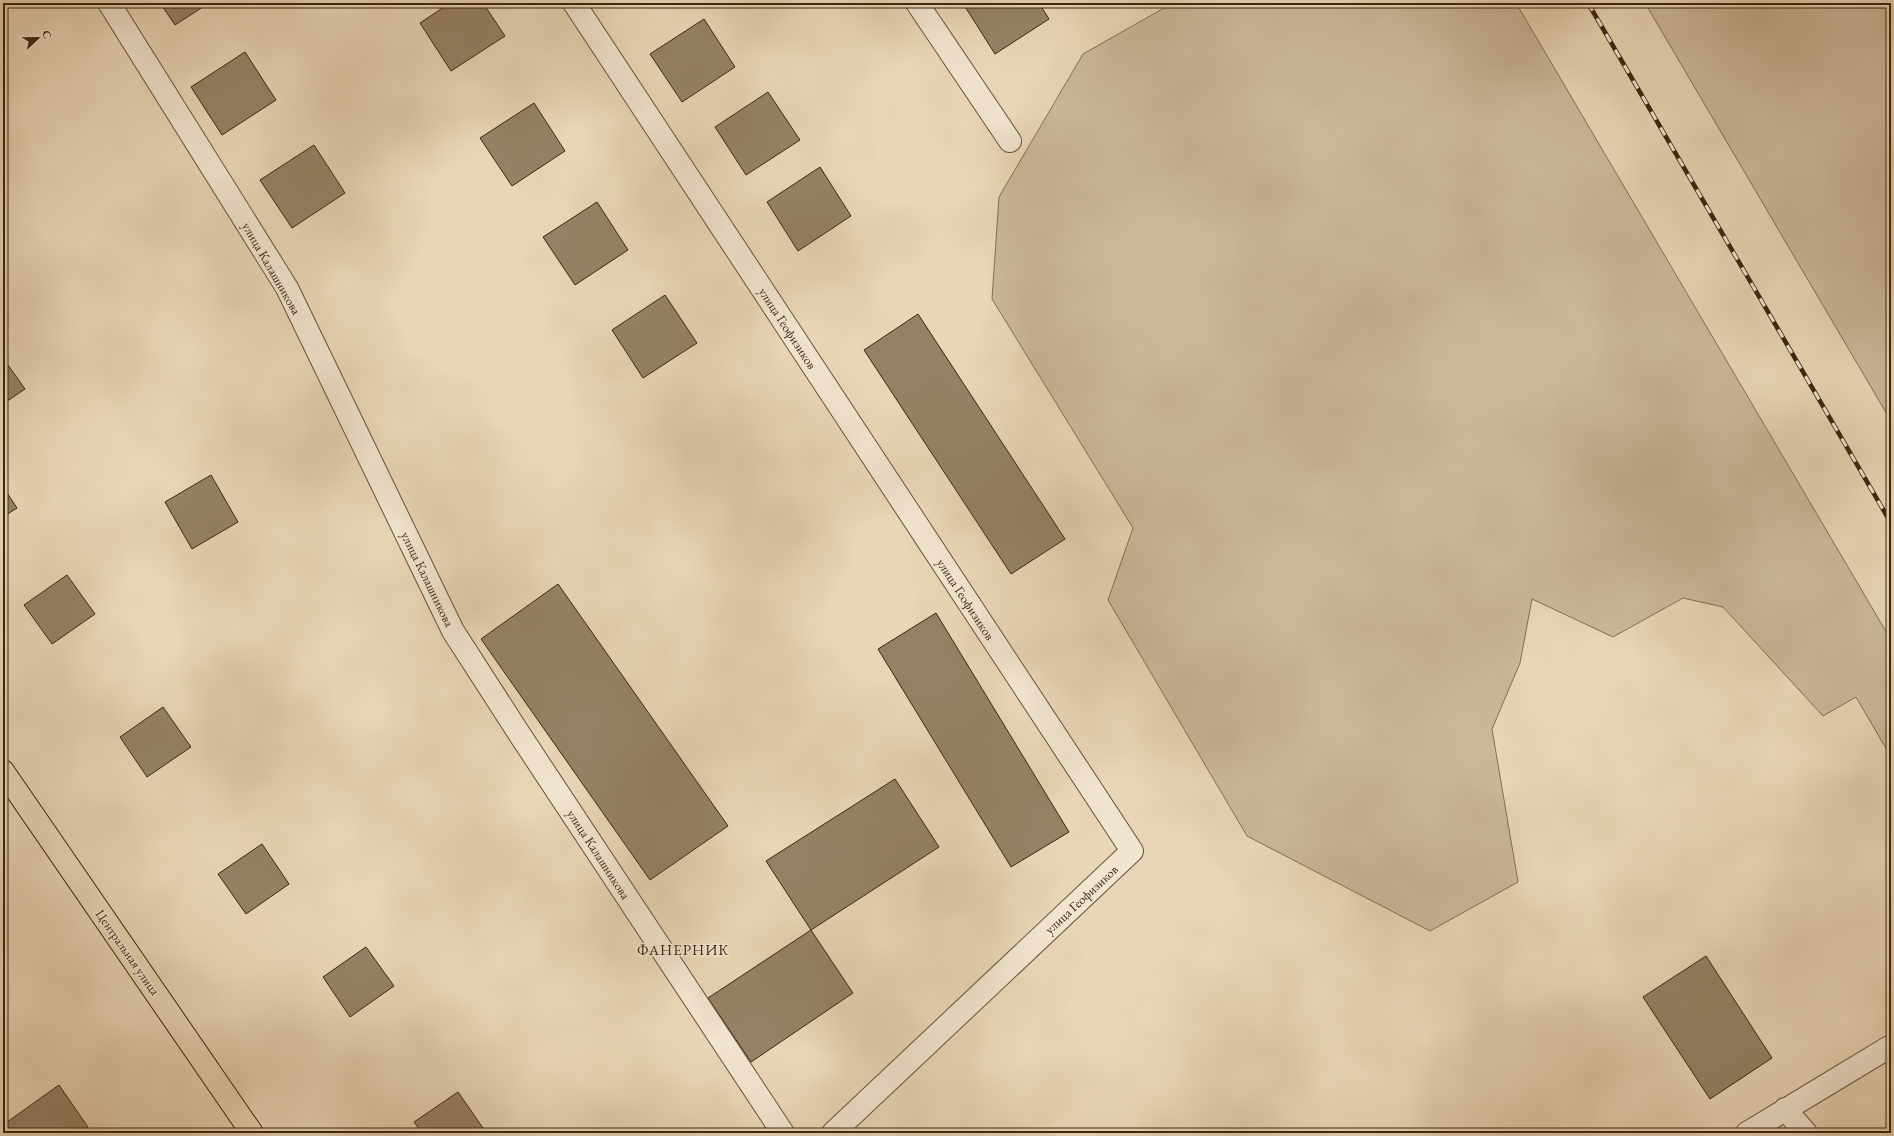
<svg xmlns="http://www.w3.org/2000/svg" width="1894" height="1136" font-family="'EB Garamond',serif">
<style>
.green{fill:#cbb89a;stroke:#826f54}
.building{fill:#958266;stroke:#39260f}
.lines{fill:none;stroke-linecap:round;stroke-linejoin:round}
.minor-casing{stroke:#655239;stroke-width:24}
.major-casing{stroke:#39260f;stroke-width:24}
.minor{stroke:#f1e4d0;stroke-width:22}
.major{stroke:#e9d6b6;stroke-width:22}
.rail-casing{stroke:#39260f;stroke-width:4.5}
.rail{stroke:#f1e4d0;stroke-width:3;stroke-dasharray:9;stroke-linecap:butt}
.labels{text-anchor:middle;stroke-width:3;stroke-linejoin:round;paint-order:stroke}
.street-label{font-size:13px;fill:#39260f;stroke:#f1e4d0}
.quarter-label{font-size:15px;letter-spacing:1px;fill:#39260f;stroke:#f1e4d0}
</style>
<rect width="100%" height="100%" fill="#e9d6b6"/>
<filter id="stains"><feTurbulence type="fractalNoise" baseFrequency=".005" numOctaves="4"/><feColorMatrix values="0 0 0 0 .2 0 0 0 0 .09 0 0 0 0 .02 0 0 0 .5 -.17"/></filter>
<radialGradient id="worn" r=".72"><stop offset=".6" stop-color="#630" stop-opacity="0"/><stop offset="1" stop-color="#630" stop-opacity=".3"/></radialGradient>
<path class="green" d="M1173,3H1516L1891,640V757L1856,697L1823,716L1723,607L1683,598L1613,637L1532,599L1520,663L1492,729L1518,882L1430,931L1247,836L1108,600L1133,528L992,299L999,197L1083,54Z
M1645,3H1891V421Z"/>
<path class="building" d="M160,3H209L175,25Z
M450,3H483L505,36L451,71L420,23Z
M968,3H1039L1049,19L995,54L964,5Z
M704,19L735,67L682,102L650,54Z
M245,52L276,100L222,135L191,87Z
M768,92L800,140L746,175L715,127Z
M534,103L565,151L512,186L480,138Z
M314,145L345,193L292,228L260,180Z
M820,167L851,216L798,251L767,202Z
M597,202L628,250L575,285L543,237Z
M665,295L697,343L643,378L612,330Z
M918,314L1065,539L1011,574L864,350Z
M3,358L25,389L3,404Z
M211,475L238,522L192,549L165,502Z
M3,487L17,508L3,517Z
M67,575L95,614L52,644L24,605Z
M558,584L728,826L650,880L481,639Z
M936,613L1069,832L1011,867L878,649Z
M163,707L191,747L147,777L120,737Z
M895,779L939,847L811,930L766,861Z
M262,844L289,884L246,914L218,874Z
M811,930L853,993L751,1062L708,998Z
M366,947L394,986L350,1017L323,977Z
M1706,956L1772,1058L1710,1099L1643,997Z
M59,1085L88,1127L79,1133H3V1125Z
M458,1092L485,1131L483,1133H422L414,1122Z"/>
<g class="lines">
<g class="minor-casing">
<path id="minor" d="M109,3L287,288L453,631L520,735L783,1133
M574,3L1132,851L833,1133
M917,3L1010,141
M1785,1109L1806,1133
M1747,1133L1891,1046"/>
</g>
<g class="major-casing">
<path id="major" d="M3,771L252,1133"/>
</g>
<use href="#minor" class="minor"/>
<use href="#major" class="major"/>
<g class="rail-casing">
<path id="rail" d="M1588,3L1891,523"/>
</g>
<use href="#rail" class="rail"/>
</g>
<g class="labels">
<g class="street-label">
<text transform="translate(272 268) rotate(60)" y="5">улица Калашникова</text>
<text transform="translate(788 328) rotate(57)" y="5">улица Геофизиков</text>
<text transform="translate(428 579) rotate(64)" y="5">улица Калашникова</text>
<text transform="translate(966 599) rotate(57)" y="5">улица Геофизиков</text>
<text transform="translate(599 854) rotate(57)" y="5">улица Калашникова</text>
<text transform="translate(1081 899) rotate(-43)" y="5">улица Геофизиков</text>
<text transform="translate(128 952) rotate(55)" y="5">Центральная улица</text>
</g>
<g class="quarter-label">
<text x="683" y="955">ФАНЕРНИК</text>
</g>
</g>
<rect width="1894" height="1136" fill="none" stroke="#e9d6b6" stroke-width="16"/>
<rect x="4" y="4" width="1886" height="1128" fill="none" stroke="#39260f" stroke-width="2"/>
<rect x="8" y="8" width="1878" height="1120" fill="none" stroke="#39260f"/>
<g transform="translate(38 38) rotate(68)" stroke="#f1e4d0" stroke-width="3" paint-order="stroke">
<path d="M0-3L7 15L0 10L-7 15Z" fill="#39260f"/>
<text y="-6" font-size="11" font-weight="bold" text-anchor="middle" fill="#39260f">С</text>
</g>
<rect width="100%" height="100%" filter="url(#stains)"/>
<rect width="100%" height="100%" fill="url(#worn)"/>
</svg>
